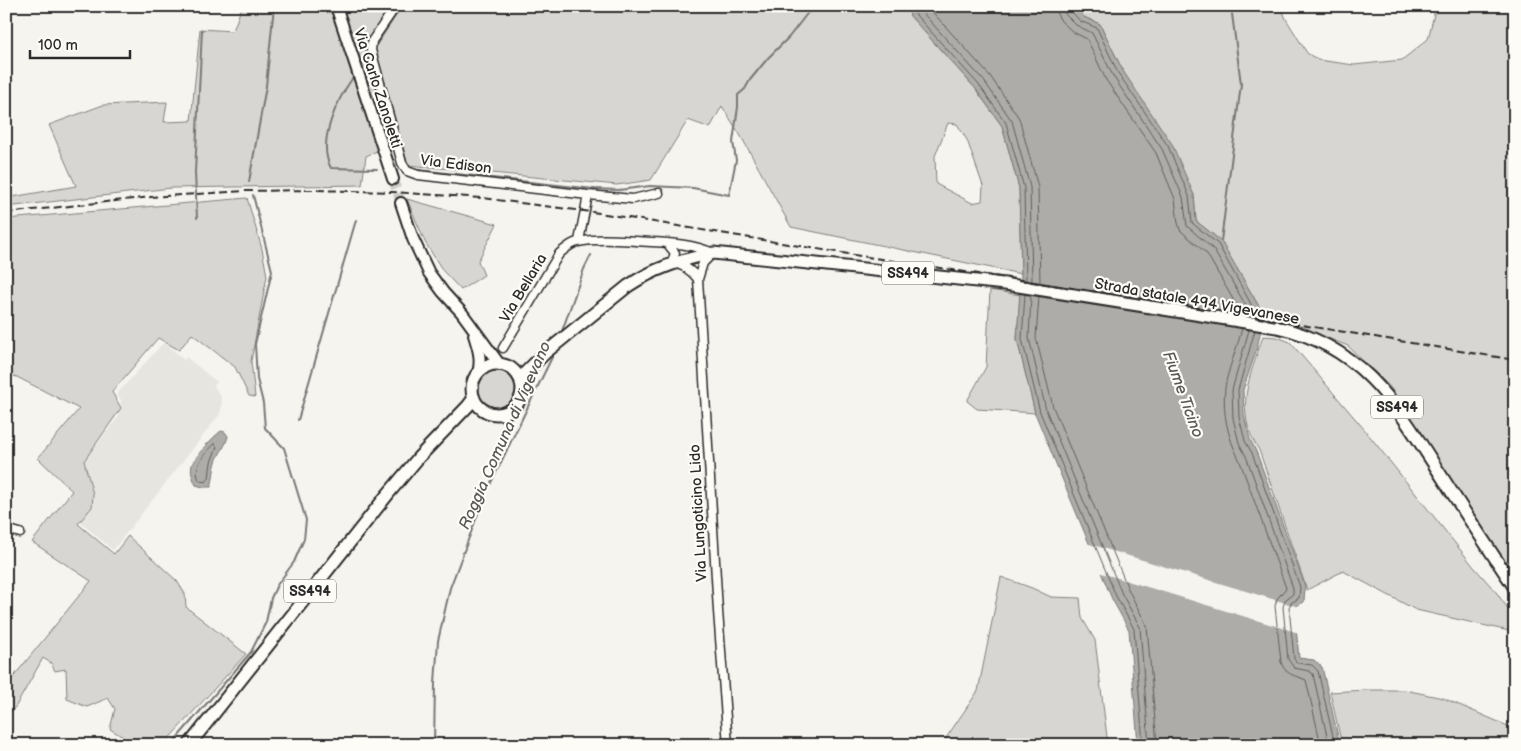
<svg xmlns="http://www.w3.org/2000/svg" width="1521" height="751" font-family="'Balsamiq Sans',sans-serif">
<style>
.built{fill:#e6e5e0}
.green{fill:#d7d6d2;stroke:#81807e;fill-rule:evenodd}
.water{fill:#adaca9;stroke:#797877}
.pier{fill:#f5f4ef}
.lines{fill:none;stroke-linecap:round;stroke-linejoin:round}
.shore{stroke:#5f5f5d;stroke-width:1}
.stream{stroke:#797877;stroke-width:2}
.secondary-tunnel{stroke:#cdccc8;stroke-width:10;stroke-dasharray:10 5;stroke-linecap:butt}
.street-casing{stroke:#2b2b2b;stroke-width:11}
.secondary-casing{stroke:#2b2b2b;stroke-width:14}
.primary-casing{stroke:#2b2b2b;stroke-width:15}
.street{stroke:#fdfcf7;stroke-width:8}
.secondary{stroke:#fdfcf7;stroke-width:10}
.primary{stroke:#fdfcf7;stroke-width:11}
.rail{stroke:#2b2b2b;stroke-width:2;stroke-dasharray:8 4;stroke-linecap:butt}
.labels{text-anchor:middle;stroke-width:4.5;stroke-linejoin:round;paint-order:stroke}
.shield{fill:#fdfcf7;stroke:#6a6a68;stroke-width:1}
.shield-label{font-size:14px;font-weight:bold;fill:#2b2b2b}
.street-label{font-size:15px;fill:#2b2b2b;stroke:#fdfcf7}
.water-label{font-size:16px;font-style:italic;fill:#585857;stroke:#fdfcf7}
</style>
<rect width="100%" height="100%" fill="#f5f4ef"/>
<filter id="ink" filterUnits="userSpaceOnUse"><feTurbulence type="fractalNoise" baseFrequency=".02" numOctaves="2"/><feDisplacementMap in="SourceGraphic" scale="10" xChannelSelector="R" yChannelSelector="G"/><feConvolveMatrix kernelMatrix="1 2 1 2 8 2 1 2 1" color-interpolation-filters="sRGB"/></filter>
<g filter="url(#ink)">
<path class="built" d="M164,342L184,360L186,357L217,382L214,386L221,397L222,405L220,414L113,550L79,521L92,507L93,494L84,461L119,416L121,400L117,394Z"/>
<path class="green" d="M242,6H908L910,16L975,88L1002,126L1019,188L1021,274L791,227L742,138L722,106L710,128L688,120L651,180L617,185L408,165L401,140L366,156L362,185L171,188L6,207V198L76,186L49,125L103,105L167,102L164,122L191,121L200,29L233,31ZM948,123L957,124L967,140L983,186L982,201L972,203L936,184L935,156Z
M1073,6H1281L1286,19L1307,53L1318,60L1354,65L1402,60L1428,39L1436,6H1515V578L1477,522L1412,418L1390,387L1348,346L1279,319L1264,315L1221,241L1196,221L1194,195L1123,71L1100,24L1084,17Z
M247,198L262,249L267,276L251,361L255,397L249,396L235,367L192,334L179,350L158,338L112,392L121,408L84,461L93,494L92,507L78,524L114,554L128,536L177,581L185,594L186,607L246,654L163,745H136L110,729L115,709L108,698L87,707L67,699L66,669L55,671L51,663L43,658L16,706L6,718V686L91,581L32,542L72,491L38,458L79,409L17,377L6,374V219Z
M407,199L497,224L478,261L484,275L461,290L443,271L425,242Z
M990,290L1020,295L1017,339L1035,413L977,409L967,401L986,367Z
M1263,336L1277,337L1290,342L1364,429L1474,567L1496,592L1514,617L1509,631L1416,610L1343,571L1307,590L1259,450C1233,411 1250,376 1263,336Z
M479 389a18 18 0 1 1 36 0a18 18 0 1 1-36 0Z
M1001,577L1032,588L1051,597L1080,598L1082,618L1095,640L1108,745H943L946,738L978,691Z
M1366,690H1405L1443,698L1515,729V745H1342L1330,692Z"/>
<path class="water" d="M908,6H1073L1084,17L1100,24L1123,71L1172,144L1194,195L1196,221L1221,241L1264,315L1257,348L1243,390L1244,415L1250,439L1256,451L1305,586L1304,602L1294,607L1299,658L1314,660L1322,667L1340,745H1138L1129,630L1112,599L1035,413L1017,339L1021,274L1019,188L1002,126L975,88L910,16Z
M221,431L225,432L228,436C226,446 219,453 216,462C213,471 214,478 211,487H203L196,485C193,479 190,472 192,465C196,455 212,438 221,431Z"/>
<path class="pier" d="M1086,543L1299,607L1297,608L1299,633L1098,572Z"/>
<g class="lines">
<path class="shore" d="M913,6L915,14L979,85L1006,123L1024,188L1026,280
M920,6L921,11L984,81L1012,121L1030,187L1032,281
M927,6L990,76L1019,118L1038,187L1040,283
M1056,6L1057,14L1061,21L1073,32L1087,39L1106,80L1156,153L1175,199L1178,223L1180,230L1207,254L1242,315
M1063,6L1065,14L1076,25L1092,33L1113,76L1162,149L1183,197L1187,226L1213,249L1252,316
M1069,6L1071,11L1080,21L1097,28L1118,73L1168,146L1189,196L1192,223L1218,244L1258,317
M1025,294L1022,339L1040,412L1116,596L1134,629L1143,745
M1031,295L1029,338L1046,410L1122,594L1140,627L1149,745
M1039,296L1036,338L1053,407L1129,591L1147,626L1157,745
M1242,328C1238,347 1227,371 1225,388C1222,412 1228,438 1239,459L1286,588L1277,599L1275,606L1281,662C1286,676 1295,675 1306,680L1321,745
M1249,330L1232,390L1233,418L1239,443L1246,456L1293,588V594L1285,600L1283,607L1288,659L1294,668L1309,671L1313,674L1329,745
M1255,330L1238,390L1239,417L1245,441L1252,453L1300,587L1299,598L1291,603L1289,607L1294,659L1297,663L1312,665L1318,671L1335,745
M215,444L217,447L211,462L209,478L206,482L200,481C191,469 205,452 215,444Z"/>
<path class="stream" d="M374,48L402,6
M360,68L370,54
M354,76C338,98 316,142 331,168L377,169
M419,170L594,189L619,190L650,186L693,188L729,195L736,160L733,142L738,107V95L745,89L750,80L768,58L789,37L813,6
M249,182L266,86L274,6
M197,218L195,172L202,30
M1221,241L1241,84L1231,6
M561,334L584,269L591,255
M298,420L356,220
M171,745L251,652L266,622L271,598L277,585L294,562L304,539L306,520L284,448L265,428L263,403L257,379L255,344L272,271L253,195
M434,745L435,683L438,641L450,588L485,495L555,351"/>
<path class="secondary-tunnel" d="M393,179L401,203"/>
<g class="street-casing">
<path id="street" d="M396,6L372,41L371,50L402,163L407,171L418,175L588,195L579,241
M588,195L633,199L659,193
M667,243L675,253L672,262C684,266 690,269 698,279
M503,348L559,254C565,249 571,243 578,242C597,238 618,240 636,241C662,243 689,242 713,253L703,263L698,279L718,611L728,745
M6,529L20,533"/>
</g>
<g class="secondary-casing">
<path id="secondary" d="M336,6L393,179
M401,203L413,239L429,273L443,292L462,313L500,365
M474,335C478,348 482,359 478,373"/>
</g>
<g class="primary-casing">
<path id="primary" d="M472 389a25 25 0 1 1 50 0a25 25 0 1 1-50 0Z
M521,383L526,372L545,353L628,286C655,268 681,260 713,253L1005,284L1277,327C1366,347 1399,410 1444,480C1467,516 1491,552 1515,588
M189,745L388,494L419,457L468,406L474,398"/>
</g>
<use href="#street" class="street"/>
<use href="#secondary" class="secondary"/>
<use href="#primary" class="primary"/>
<path class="rail" d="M6,213L151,197L246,191L312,190L392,192L482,198L599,213L854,255L1131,297L1515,360"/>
</g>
</g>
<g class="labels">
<g class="shield">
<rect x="882" y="261.5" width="52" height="23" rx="4"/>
<rect x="1371" y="395.5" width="52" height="23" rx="4"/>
<rect x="284" y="579.5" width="52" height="23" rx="4"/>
</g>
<g class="shield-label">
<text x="908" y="278">SS494</text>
<text x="1397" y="412">SS494</text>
<text x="310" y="596">SS494</text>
</g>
<g class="street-label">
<text transform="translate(378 88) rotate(72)" y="5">Via Carlo Zanoletti</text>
<text transform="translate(456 164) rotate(7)" y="5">Via Edison</text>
<text transform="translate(523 288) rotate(-59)" y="5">Via Bellaria</text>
<text transform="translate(1197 301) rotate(10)" y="5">Strada statale 494 Vigevanese</text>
<text transform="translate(698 513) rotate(-93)" y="5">Via Lungoticino Lido</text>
</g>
<g class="water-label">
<text transform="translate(1184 394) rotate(70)" y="6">Fiume Ticino</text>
<text transform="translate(504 435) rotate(-66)" y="6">Roggia Comuna di Vigevano</text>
</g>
</g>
<rect width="1521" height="751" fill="none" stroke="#fdfcf7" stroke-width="25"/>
<rect x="12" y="12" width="1496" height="726" fill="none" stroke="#2b2b2b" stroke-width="2" filter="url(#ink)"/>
<path d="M30 50v8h100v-8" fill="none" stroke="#2b2b2b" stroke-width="2.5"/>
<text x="38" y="50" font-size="15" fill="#2b2b2b" stroke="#fdfcf7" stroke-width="4" paint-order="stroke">100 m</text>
</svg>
